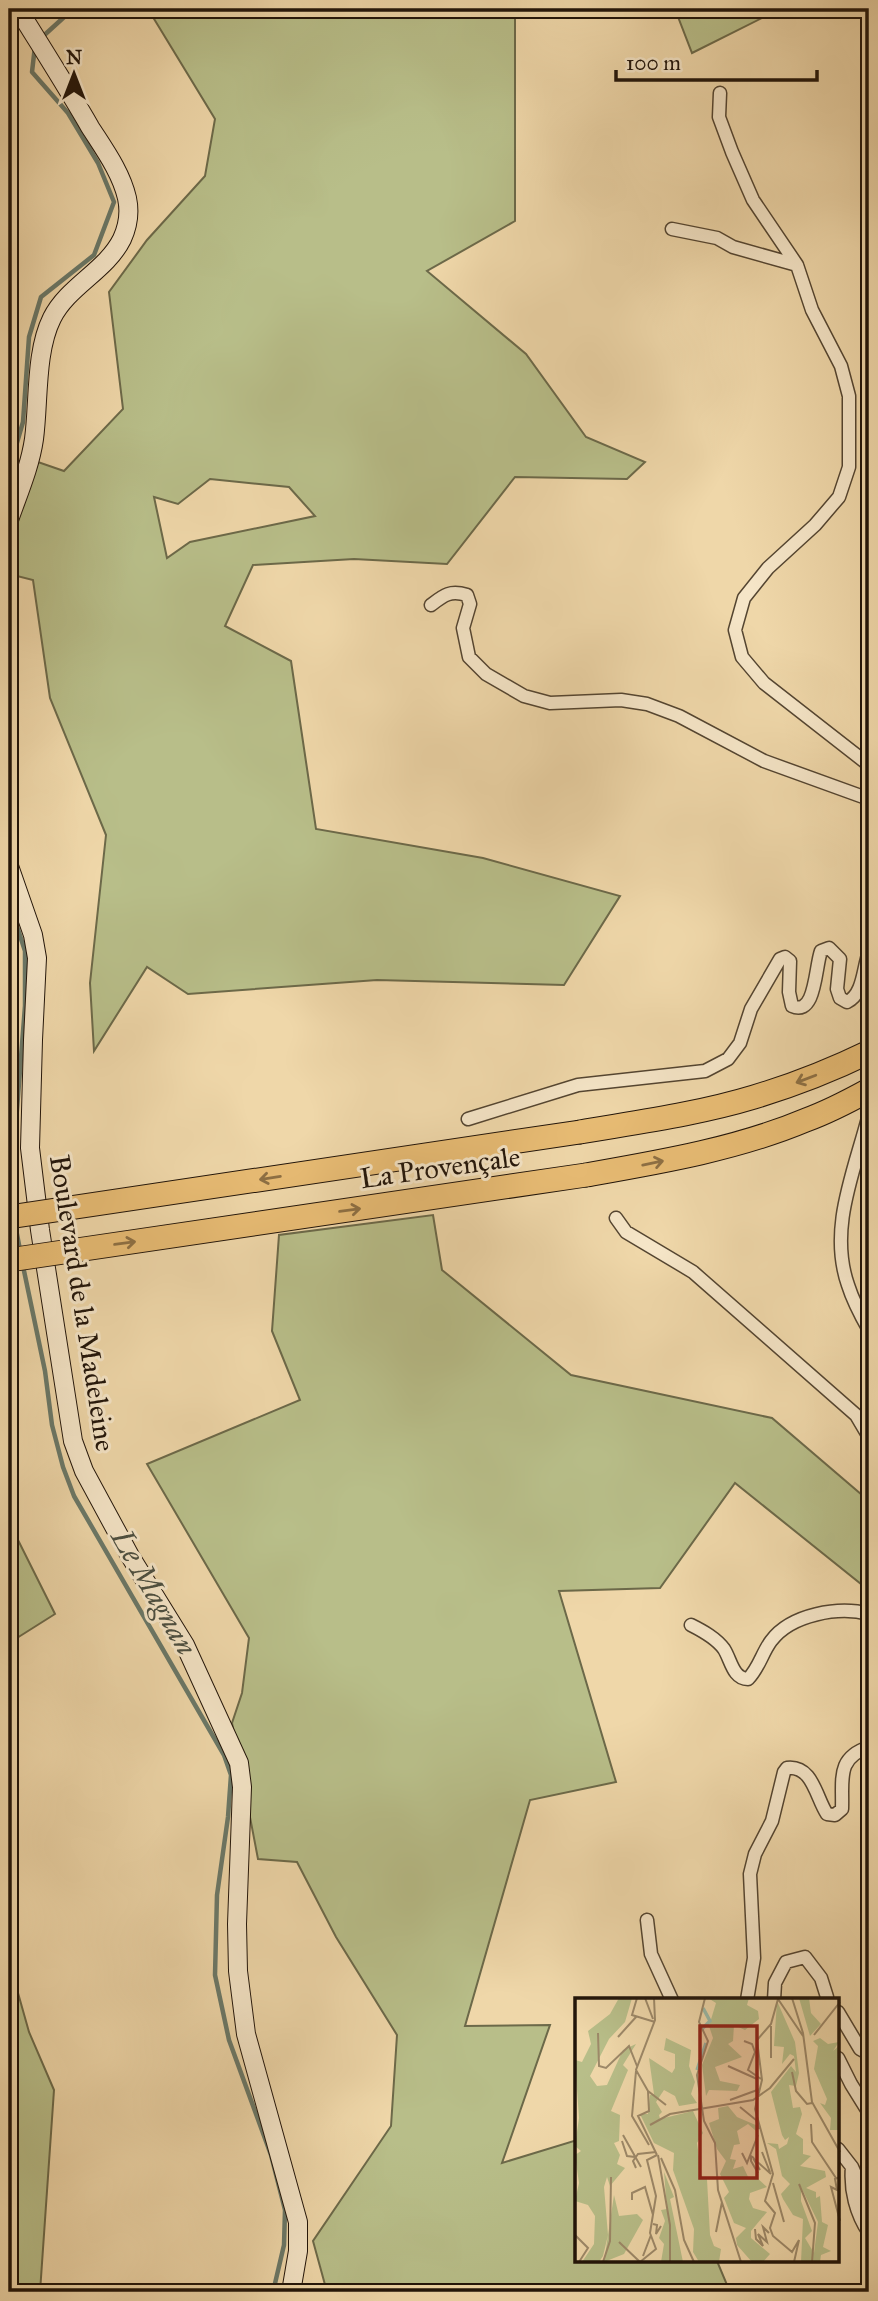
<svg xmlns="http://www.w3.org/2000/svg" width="878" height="2301" font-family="'IM FELL Great Primer',serif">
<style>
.green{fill:#b8be89;stroke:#6c6949;stroke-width:2;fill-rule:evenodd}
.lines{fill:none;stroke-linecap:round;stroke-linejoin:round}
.stream{stroke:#6a7868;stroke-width:4.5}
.street-casing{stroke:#544531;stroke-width:15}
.secondary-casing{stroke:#211409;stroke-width:20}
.highway-casing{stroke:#211409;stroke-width:25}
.street{stroke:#f5e5c7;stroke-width:12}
.secondary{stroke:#f5e5c7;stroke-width:18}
.highway{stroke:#e8bc74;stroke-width:23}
.highway-bridge-casing{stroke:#211409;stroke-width:25;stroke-linecap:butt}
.highway-bridge{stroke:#e8bc74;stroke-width:23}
.oneway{stroke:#8e7044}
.labels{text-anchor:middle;stroke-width:6;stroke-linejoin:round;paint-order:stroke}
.street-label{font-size:28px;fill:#211409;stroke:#f5e5c7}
.water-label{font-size:30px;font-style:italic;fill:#4b4e40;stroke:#f5e5c7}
.inset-river{fill:none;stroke:#9abaa7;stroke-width:3.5}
.inset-road{fill:none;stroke:#9d8969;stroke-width:2}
.view{fill:#8f2418;fill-opacity:0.15;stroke:#8f2418;stroke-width:3.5}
.inset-edge{fill:none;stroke:#211409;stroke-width:3.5}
</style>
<rect width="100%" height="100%" fill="#efd7a9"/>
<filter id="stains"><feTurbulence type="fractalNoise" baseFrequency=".00286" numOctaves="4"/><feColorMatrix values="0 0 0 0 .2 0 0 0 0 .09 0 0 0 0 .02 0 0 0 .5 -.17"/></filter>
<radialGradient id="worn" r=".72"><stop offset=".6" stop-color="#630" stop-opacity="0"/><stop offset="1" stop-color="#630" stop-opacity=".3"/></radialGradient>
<path class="green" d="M148,9H515V221L427,271L526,354L586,437L645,462L627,479L515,477L447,564L354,559L253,565L225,626L291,661L316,829L483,858L620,896L564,985L377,980L188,994L147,967L94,1051L90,983L106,835L50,698L33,580L9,574V544L38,462L64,471L123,409L109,292L147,240L205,176L215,119ZM210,479L289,487L315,516L190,542L167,558L154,497L178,504Z
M675,9H780L692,53Z
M433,1215L442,1270L571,1375L772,1418L869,1501V1559L861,1584L735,1483L660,1588L559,1591L616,1782L530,1800L465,2026L550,2025L502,2163L577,2140V2261H717L730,2292H327L313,2241L391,2126L397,2035L336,1937L297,1862L258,1859L232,1723L242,1693L249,1638L147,1464L300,1400L272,1331L279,1235Z
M9,1522L55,1614L9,1643Z
M9,1961L29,2032L54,2090L40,2292H9Z"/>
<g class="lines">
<path class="stream" d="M40,39L73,9
M9,470L23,422L29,337L41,297L94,255L114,202L98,163L68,113L32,72L35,46
M9,902L25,951V1006L10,1199L12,1209
M15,1224L20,1250
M23,1266L45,1371L52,1425L63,1467L74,1496L224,1755L231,1775L228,1817L217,1895L215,1975L229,2040L271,2155L285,2210L284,2245L273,2292"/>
<g class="street-casing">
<path id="street" d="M720,93L719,117L732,152L753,200L797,265
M672,229L717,238L733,247L797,265L812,310L841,366L849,396V467L839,497L815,525L768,568L744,598L735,630L742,657L764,683L869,765
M431,605C444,595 450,590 467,595L470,604L463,628L469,657L486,674L524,696L550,703L621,700L647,704L679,716L764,761L869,799
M869,1114C855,1170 828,1228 848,1285C853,1301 861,1316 869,1330
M468,1119L578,1085L705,1071L728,1059L740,1043L751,1009L780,959L785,957L790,961L789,992L792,1006C816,1017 815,967 821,951L829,948L840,959L837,989L840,998L847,1002C864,994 863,967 869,952
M616,1218L626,1232L693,1272L856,1415L869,1437
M691,1625C703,1631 716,1638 724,1649C731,1660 733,1679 748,1679C759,1668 762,1653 771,1641C791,1614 839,1606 869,1614
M647,1920L651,1954L672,2000
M747,2000L754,1958L750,1874L755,1854L772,1821L784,1772L787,1768C813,1765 816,1798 827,1814L835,1815L842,1809C843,1779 836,1758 869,1747
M774,2000L775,1983L786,1962L805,1957L821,1978L827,1997
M838,2012L860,2049L869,2054
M838,2058L851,2084L869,2113
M838,2149L852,2167L869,2206
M852,2167C850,2190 856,2214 869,2233"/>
</g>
<g class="secondary-casing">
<path id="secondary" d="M9,520C18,494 30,467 34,439C39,402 35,352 52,318C68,286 106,271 122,239C128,226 130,212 127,198C121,172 104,149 90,127C67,87 42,48 18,9
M9,866L33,935L37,958L33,1040L30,1148L40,1230L73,1441L84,1471L130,1556L185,1645L239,1763L242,1787L237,1924L238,1971L246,2034L298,2222V2251L291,2292"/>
</g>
<g class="highway-casing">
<path id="highway" d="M580,1132C638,1122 698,1114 754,1097C794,1085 832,1070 869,1052
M586,1175C660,1162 737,1149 806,1120C828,1112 849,1101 869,1090"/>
</g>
<use href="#street" class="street"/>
<use href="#secondary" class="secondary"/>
<use href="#highway" class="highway"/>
<g class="highway-bridge-casing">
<path id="highway-bridge" d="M9,1217L580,1132
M9,1260L586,1175"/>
</g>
<use href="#highway-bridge" class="highway-bridge"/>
</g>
<defs><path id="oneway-shaft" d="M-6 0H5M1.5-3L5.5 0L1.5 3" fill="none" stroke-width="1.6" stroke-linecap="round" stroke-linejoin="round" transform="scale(1.75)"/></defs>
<g class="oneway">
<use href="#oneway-shaft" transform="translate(806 1079) rotate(159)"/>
<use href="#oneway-shaft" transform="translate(653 1163) rotate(-12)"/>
<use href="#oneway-shaft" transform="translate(270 1178) rotate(171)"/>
<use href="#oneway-shaft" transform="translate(350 1210) rotate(-8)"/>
<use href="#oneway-shaft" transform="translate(125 1243) rotate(-8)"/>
</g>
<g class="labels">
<g class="street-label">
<text transform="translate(440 1167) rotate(-8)" y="10">La Provençale</text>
<text transform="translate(83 1303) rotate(81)" y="10">Boulevard de la Madeleine</text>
</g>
<g class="water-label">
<text transform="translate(154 1592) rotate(60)" y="10">Le Magnan</text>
</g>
</g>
<g transform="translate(575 1998)">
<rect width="264" height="264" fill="#efd7a9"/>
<path d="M44,0H57L50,24L34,41L15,78L22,88L32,87L48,52L61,46L48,67L53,72L36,113L45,117L44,143L39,145L45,157L42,166L50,170L35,188L32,179L29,189L33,237L28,258L24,264H7L19,246L20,218L13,207L0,203L4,185L0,157L6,153L0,148L4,120L0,62L7,64L16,46L13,33L35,16ZM133,0H174L172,7L183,13L184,21L170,32L159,27L158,43L153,46L167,59L140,69L145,83L165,87L162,93L134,92L131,98L127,67L138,40L134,28L141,5ZM224,0H234L236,15L246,26L235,38ZM202,3L220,44L224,75L221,88L214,87L218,110L225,109L227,116L221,136L228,141V156L236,158L225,168L250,173L251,179L231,190L241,194V200L245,198L247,224L253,227L248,249L256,253L246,257L245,264H226L228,221L218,217L208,201L206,196L215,186L207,178L201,151L192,145L203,146L204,151L212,146L214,139L210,142L207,137L196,94L216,68L221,74L219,58L215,56L207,66L209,49L199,48ZM226,189L243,224L239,255L230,240L237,233L226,203ZM91,40L116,52L114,68L120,84L116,96L122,105L104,108L100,98L89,92L81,104L87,114L84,117L85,121L118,113L128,135L122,145L127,181H132L135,237L139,248L146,251L144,264H124L118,254L119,231L98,172L99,155L79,145L65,116H73L75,97L79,96L74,60L97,75L100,70V56L89,52ZM245,40L253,46L264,44L258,53L264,48V132H255L256,120L245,105L250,107L252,101L239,71L243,48L238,43ZM153,108L162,119L183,128L181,133L173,126L162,133L165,146L159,147L155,161L161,162L158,171L168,168L174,181L181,179L192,189L175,195L174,201L178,210L192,214L176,233V240L195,256L188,264H177L162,247L161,240L171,230L159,225L149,200L154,194L145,176L151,163L142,151L134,125L144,121L143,110ZM89,174L99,199L95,201L108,264H86L89,246L84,240L90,223L86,212L92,211ZM39,197L44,218L62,216L68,222L49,256L29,264Z" fill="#b8be89" fill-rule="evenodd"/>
<path class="inset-river" d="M127,31L135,23L128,10M122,72L131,45"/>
<path class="inset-road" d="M62,0L57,17L80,24M70,0L78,21M79,0L80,22L61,72L73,93L74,113L63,118L82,157M130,0L124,24L133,43L122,77L129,123L140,145L143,192L166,264M217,0L228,35L237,104L265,154M196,28V60M23,35L24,68L31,70L54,48L62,68M239,37L265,4M43,39L61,19M169,43L177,46L180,54L173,72L186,81M153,68L182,81M61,73L57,118L74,147M217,74L221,93L232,106L237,105M73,93L91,107M155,102L185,91M165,109L181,122L184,131M236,126L237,144L261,180M75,127L95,116L178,102L195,90L219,61M48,137L66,169M47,143L52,158L60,159M187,154L195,174M167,155L172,165L183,137M83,157L95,227V264M86,160L100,192L109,242L119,264M179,160L176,158V163L183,175M61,170L58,163L63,156L81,154M185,172L178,160L196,176M265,179L260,181L262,192L256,189L265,223M198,185L209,224M224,186L240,225L237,264M57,202V195L70,189L78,217M78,226L82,227L81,236L86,228M180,231L181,241L188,248L183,236L192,244L188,229L194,235M141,234L147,204M0,237L13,250L4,264M44,244L65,264M68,258L76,237M28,264L35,243L36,179M65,264L81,251L75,235L81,198L72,162L82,157M219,264L224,242L217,254L198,238L195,230L200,215L190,203L198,176L180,111L187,82L182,42L196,26L203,1L228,38"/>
<path class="view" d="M125,28H182V180H125Z"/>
<rect width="264" height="264" class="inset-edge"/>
</g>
<rect width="878" height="2301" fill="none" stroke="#efd7a9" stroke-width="35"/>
<rect x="10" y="10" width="857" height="2280" fill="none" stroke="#211409" stroke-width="3.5"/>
<rect x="18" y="18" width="843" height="2266" fill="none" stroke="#211409" stroke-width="2"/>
<g transform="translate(74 74)" stroke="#f5e5c7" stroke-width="5" paint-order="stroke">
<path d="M0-5L12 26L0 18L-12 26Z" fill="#211409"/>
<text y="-10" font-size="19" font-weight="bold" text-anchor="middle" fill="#211409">N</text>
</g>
<path d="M616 70v10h201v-10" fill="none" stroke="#211409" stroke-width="3.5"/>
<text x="626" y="70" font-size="21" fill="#211409" stroke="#f5e5c7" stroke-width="5" paint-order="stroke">100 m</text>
<rect width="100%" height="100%" filter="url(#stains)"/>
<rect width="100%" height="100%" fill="url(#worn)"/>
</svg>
